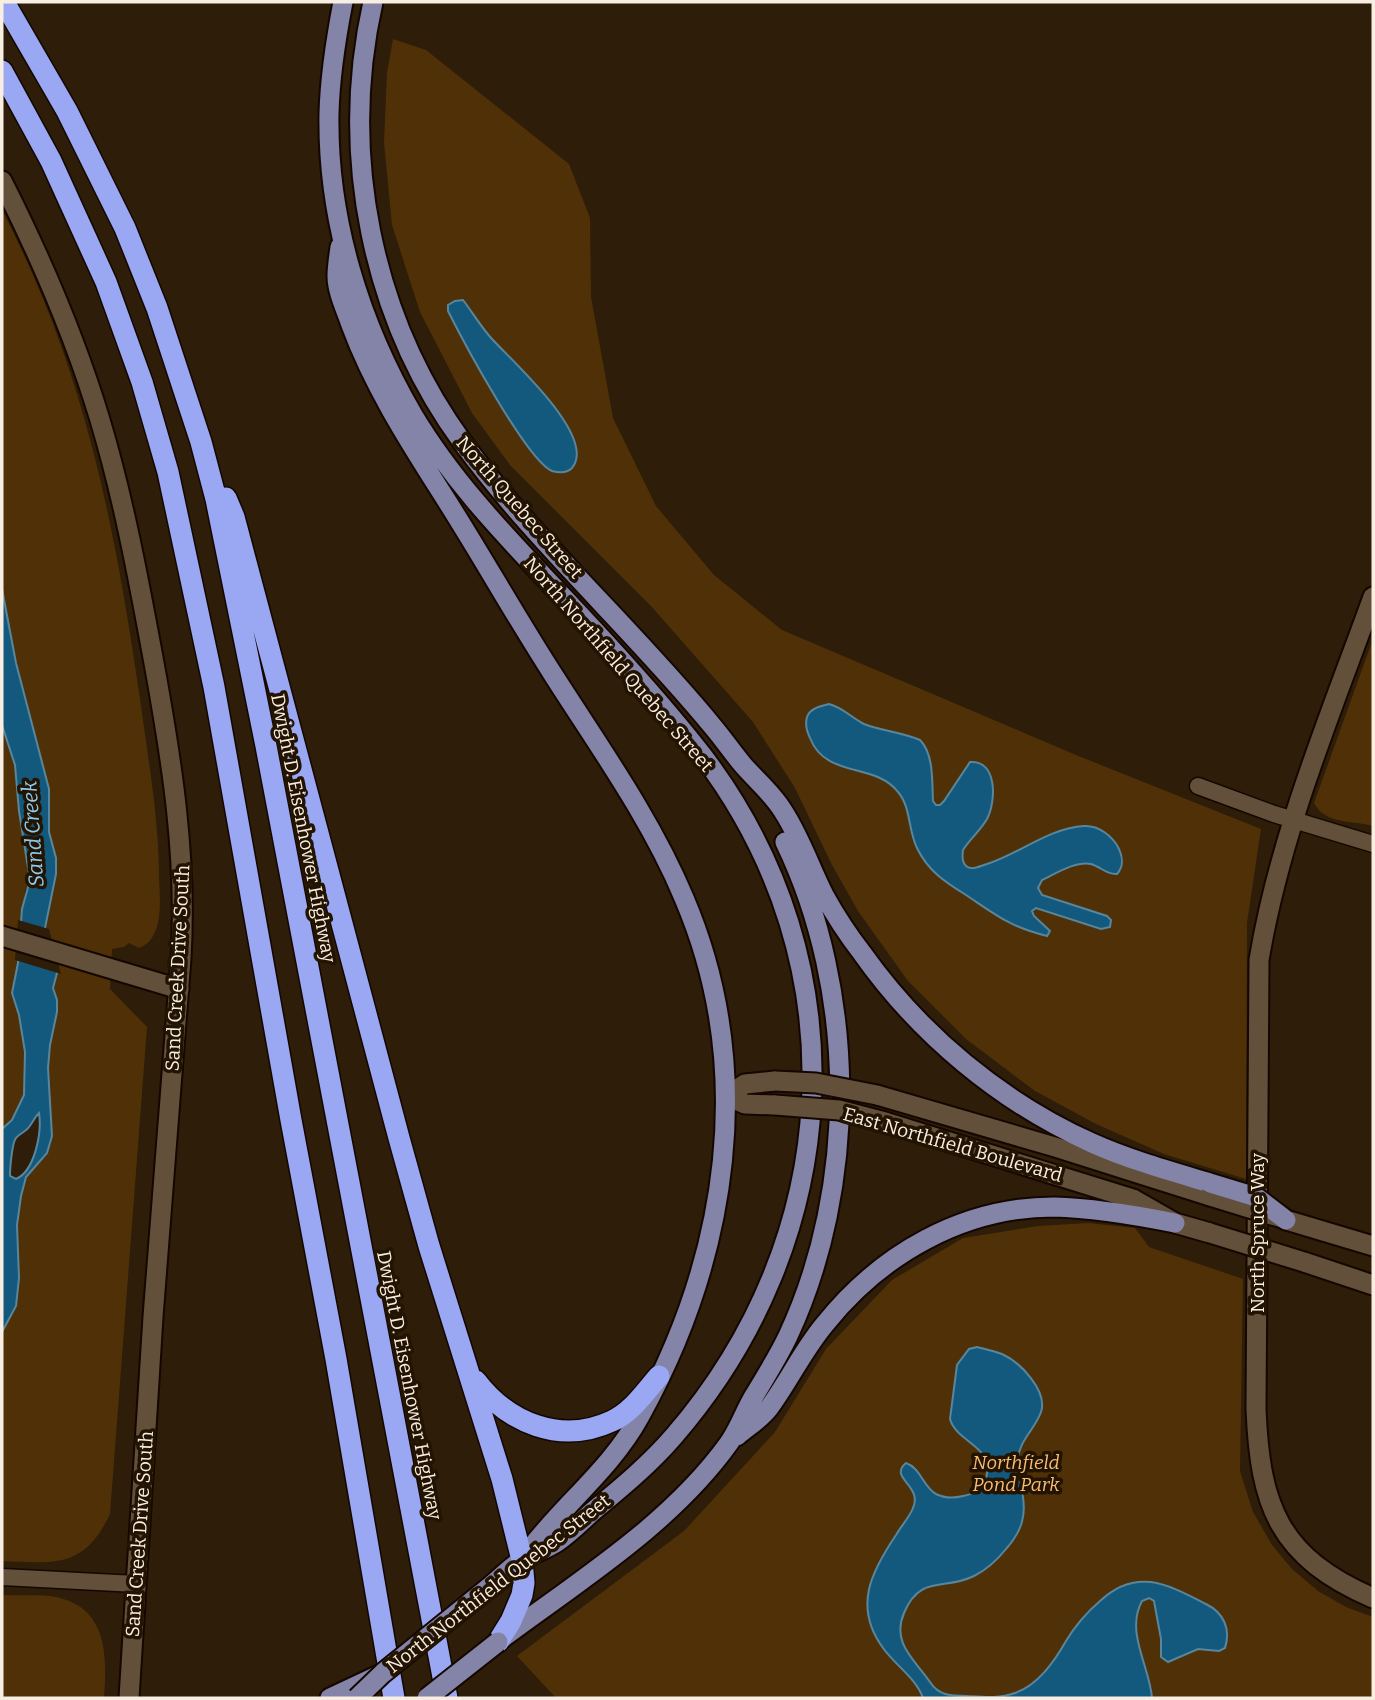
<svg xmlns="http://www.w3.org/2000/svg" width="1375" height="1700" font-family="Bitter,serif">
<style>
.green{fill:#503107}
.water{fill:#13597e;stroke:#58869c;stroke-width:2;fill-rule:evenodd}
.pier{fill:#2d1d09}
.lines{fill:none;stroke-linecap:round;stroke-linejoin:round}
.minor-casing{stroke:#150700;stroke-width:19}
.tertiary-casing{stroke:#150700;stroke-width:23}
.secondary-casing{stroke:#150700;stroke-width:23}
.primary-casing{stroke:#150700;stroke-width:23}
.motorway-casing{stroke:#150700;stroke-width:24}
.minor{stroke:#62503b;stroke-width:16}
.tertiary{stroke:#62503b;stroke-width:19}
.secondary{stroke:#62503b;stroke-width:19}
.primary{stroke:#8484a9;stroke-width:19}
.motorway{stroke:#9aa7f3;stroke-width:21}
.secondary-bridge-casing{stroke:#150700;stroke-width:23;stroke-linecap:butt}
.primary-bridge-casing{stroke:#150700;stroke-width:23;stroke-linecap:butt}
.secondary-bridge{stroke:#62503b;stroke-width:19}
.primary-bridge{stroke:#8484a9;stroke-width:19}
.labels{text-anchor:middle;stroke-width:7;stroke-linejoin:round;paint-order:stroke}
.street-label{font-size:19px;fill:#f9eee2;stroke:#231402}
.park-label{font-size:19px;font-style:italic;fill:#f9bc75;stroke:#231402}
.water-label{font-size:21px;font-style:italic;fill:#8dcbf2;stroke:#231402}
</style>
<rect width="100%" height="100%" fill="#2d1d09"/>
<path class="green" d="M393,39L426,50L569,164L590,218L591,297L613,418L656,506L714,575L782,630L1076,755L1261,829L1247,923L1246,1179L1164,1154L1096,1124L1035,1091L966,1039L908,981L858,911L832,865L795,788L753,722L651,606L510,465L472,413L420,312L392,225L384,143L387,73Z
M2,210C32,268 57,329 76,391C107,490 124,591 139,692C147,752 158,811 159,871C159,891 163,917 154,934C150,942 146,945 139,948L129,943L124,947L112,949L110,989L147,1027L110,1514C84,1569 55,1563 2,1561V1332L16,1305L19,1278L17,1225L21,1196L26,1177L47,1153L52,1136L48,1068L57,1000L53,988L57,973L45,928L56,874V858L49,832V789L16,663L2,589Z
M1373,639V826C1353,820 1325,825 1314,803Z
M2,725L15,765L19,811L30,880L25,891L18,963L12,993L19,1015L25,1052L24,1095L12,1120L2,1129Z
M1088,1223L1135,1228L1149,1247L1243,1279L1240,1471L1253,1512L1272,1545L1292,1569L1318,1591L1346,1607L1373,1617V1698H556L517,1656L684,1531L775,1432L826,1349L892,1280L963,1238L1038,1226Z
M2,1595C19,1596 39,1594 56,1597C108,1608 107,1656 104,1698H2Z"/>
<path class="water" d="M463,300C473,313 481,327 492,339C511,360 598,437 572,468C567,473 559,473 552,471C527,461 462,339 448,311V305L455,301Z
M2,589L16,663L49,789V832L56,858V874L45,928L57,973L53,988L57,1000V1012L50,1045L48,1068L52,1136L47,1153L26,1177L21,1196L17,1225L19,1278L16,1306L2,1332V1129L12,1120L24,1095L25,1052L19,1015L12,993L18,963L22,909L30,880L19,811L15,765L2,725ZM39,1113C42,1132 35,1171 16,1179L10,1176C10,1169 12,1142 16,1138C20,1133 26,1132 29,1127C33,1122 34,1118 39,1113Z
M829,704C842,707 852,718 864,724C882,731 902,732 920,740C934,754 932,782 933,801L936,805H940L944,801L970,762C998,760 996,802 987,819C980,831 970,839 963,850C962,857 962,867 971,868C975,869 983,865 987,864C1019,854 1049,828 1084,826C1098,825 1113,836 1119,849C1123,858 1124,866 1117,874C1107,875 1101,867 1091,864C1075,861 1055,874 1042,880L1038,888L1042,895L1107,916L1111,920L1110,927L1101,929L1036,908L1032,911L1034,916L1050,931L1047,936C1010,927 996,915 966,895C945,882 928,871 917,848C908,830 911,807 898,792C875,762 826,779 810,738C807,732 805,724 807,717C810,708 821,706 829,704Z
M977,1347C985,1349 994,1351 1002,1354C1020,1362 1048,1391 1041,1412C1035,1429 1019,1441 1018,1459C1017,1471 1020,1480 1022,1491C1027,1515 1022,1531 1006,1549C998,1559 986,1570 974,1576C944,1591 920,1574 904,1613C891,1643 915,1660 930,1682C939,1696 952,1696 967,1696C983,1697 999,1699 1015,1693C1038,1685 1054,1662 1066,1641C1075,1626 1086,1613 1100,1601C1136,1567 1167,1584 1206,1604C1224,1613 1231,1629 1225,1648L1219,1651L1198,1649L1168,1662L1161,1657V1639L1154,1601L1149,1598L1142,1601C1125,1632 1150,1667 1152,1698H923C916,1678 895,1665 883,1648C853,1607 871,1572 896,1535C901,1526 909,1518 913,1508C923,1485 888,1478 906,1463C921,1468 923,1487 936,1494C944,1498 955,1498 963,1496C973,1494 981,1491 985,1481C998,1446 957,1444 950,1419L957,1365L969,1349Z"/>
<path class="pier" d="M18,920L49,929L61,974L15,960Z"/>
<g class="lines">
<g class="minor-casing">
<path id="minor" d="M1198,786L1274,814L1373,844
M2,1577L136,1584"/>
</g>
<g class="tertiary-casing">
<path id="tertiary" d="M1373,597C1330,716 1280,834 1259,960L1256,1409C1260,1507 1279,1557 1373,1598
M2,936L179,989"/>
</g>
<g class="secondary-casing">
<path id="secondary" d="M2,181C41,258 75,337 100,420C124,500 139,582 154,663C172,762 187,857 181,958L153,1317L129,1698
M877,1095L1055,1147L1210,1196
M775,1105L745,1104L727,1096L745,1084L775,1081
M885,1122L1133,1199L1175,1223L1210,1233
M1286,1220L1373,1246
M1304,1262L1373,1285"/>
</g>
<g class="primary-casing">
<path id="primary" d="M343,2C336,38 330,76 329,113C327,219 360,324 413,415C450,477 499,529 548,581C600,636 657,697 703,756C861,965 844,1239 674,1436C650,1464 621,1488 592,1512C581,1522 569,1534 557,1542C546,1549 534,1553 523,1559C511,1567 499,1579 487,1589
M373,2C339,153 371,317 463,443C537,544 635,631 714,728C724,740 733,753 743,765C756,780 773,794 783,811C800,837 810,867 824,895C835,915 848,935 862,953C920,1035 1001,1102 1092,1143C1130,1160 1170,1171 1210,1183
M340,247C339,256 337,266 337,276C337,292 346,310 351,325C373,384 405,435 438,487C478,549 514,614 554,676C600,748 651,819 684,898C757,1069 728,1256 640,1416C610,1471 559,1508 523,1558
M737,1436C747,1427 761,1419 769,1408C789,1381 803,1350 825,1324C881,1254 963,1207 1054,1207C1095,1208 1135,1215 1175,1223
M501,1639C580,1580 671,1524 729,1443C739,1429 745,1411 754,1396C766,1376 778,1357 788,1336C858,1186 857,991 785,842
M330,1698L379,1675"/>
</g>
<g class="motorway-casing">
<path id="motorway" d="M4,2L67,111L125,228L157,308L201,442L216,499L266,746L447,1698
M2,71L51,161L106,282L142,382L168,472L214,687L291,1120L336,1359L394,1698
M226,498L234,517L399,1138L429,1246L502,1479L522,1560L524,1583L522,1595L511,1621L498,1642
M476,1381C508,1423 561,1445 612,1421C632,1412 645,1392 659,1376"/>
</g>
<use href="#minor" class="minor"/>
<use href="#tertiary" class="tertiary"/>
<use href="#secondary" class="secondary"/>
<use href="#primary" class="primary"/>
<use href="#motorway" class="motorway"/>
<g class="secondary-bridge-casing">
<path id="secondary-bridge" d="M775,1081L816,1083L877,1095
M775,1105L839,1110L885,1122
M1210,1196L1282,1218
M1210,1233L1304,1262"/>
</g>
<g class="primary-bridge-casing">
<path id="primary-bridge" d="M1210,1183L1256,1197L1286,1220
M357,1698L383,1673L487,1589
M427,1698L498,1642"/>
</g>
<use href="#secondary-bridge" class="secondary-bridge"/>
<use href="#primary-bridge" class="primary-bridge"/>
</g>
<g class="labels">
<g class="street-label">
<text transform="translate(520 507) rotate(49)" y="7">North Quebec Street</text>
<text transform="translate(619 664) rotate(49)" y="7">North Northfield Quebec Street</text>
<text transform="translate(304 828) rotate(79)" y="7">Dwight D. Eisenhower Highway</text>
<text transform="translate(177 968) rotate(-87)" y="7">Sand Creek Drive South</text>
<text transform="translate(953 1144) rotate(16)" y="7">East Northfield Boulevard</text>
<text transform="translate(1257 1233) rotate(-90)" y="7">North Spruce Way</text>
<text transform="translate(410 1385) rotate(79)" y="7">Dwight D. Eisenhower Highway</text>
<text transform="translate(139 1534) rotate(-86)" y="7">Sand Creek Drive South</text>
<text transform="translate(498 1583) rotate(-38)" y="7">North Northfield Quebec Street</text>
</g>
<g class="park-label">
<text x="1016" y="1469">Northfield<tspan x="1016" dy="22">Pond Park</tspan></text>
</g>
<g class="water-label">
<text transform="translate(33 834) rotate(-94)" y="7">Sand Creek</text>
</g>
</g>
<rect width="1375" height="1700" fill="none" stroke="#f9eee2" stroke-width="7"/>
</svg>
